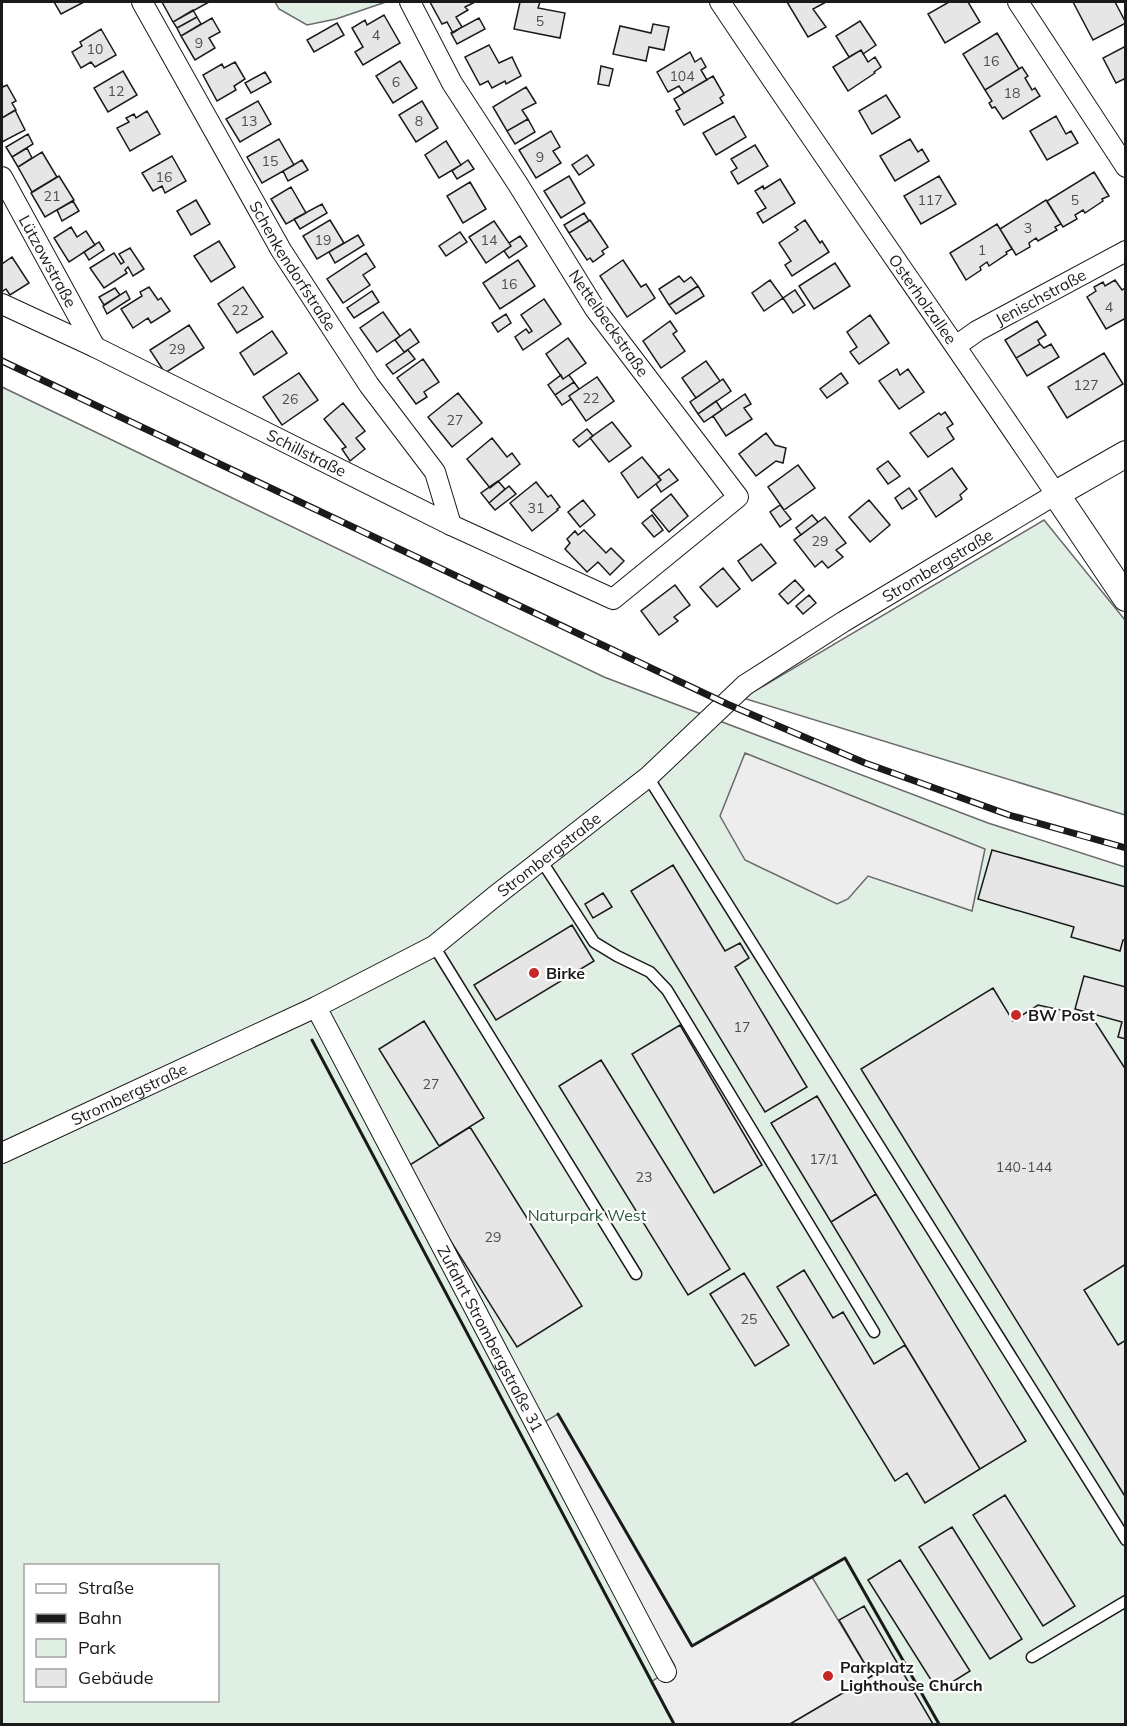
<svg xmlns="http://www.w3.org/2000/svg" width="1127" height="1726" font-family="Mulish,sans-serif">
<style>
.green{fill:#e0efe3;stroke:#6a6a6a;stroke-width:1.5;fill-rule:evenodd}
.parking{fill:#ededed;stroke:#6a6a6a;stroke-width:1.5}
.building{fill:#e6e6e6;stroke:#1a1a1a;stroke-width:1.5}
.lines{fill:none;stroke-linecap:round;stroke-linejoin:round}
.service-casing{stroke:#1a1a1a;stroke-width:13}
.minor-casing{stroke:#1a1a1a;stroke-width:22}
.tertiary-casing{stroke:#1a1a1a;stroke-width:28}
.service{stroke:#fff;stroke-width:10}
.minor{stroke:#fff;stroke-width:20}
.tertiary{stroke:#fff;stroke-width:26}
.rail-casing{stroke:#1a1a1a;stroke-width:7}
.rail{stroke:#fff;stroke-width:4.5;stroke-dasharray:14;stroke-linecap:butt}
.wall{stroke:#1a1a1a;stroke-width:3}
.poi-dot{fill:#c62828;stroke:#fff;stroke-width:2}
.labels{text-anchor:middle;stroke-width:4.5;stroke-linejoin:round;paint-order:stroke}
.number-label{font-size:14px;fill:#4d4d4d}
.street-label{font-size:16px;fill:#1a1a1a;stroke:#fff}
.poi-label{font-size:16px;font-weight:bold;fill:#1a1a1a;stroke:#fff;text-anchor:start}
.park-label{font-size:16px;fill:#2b5a34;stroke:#fff}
</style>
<rect width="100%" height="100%" fill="#fff"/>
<path class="green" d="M275,2H386L336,19L307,25L279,9Z
M2,387L604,677L988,823L1125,867V1724H2ZM26,1566H218V1700H26Z
M1044,520L1125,620V815L743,698Z"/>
<path class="parking" d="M745,753L985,849L972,911L868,876L848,899L837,904L745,860L720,816Z
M558,1414L692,1646L812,1577L872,1676L790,1724H674L651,1682L675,1666L539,1425Z"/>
<path class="building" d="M54,2H84L61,14Z
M162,2H209L173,22Z
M430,2H475L465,7L468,10L456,17L462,27L453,33L447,22L442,24Z
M520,2H540L538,8L565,13L560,38L514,29Z
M787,2H826L813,9L826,27L808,37Z
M949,2H968L980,22L945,43L928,14Z
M1073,2H1115L1126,23L1093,40Z
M193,10L197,17L177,28L173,22Z
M384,15L400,43L363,65L355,52L363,47L352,28L365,20L367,25Z
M197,17L201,24L181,36L177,28Z
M212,18L220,32L209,38L215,48L195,60L181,36Z
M479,18L485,29L457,44L451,33Z
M860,21L876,45L863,54L861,50L849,57L836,36Z
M337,23L344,35L314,52L307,40Z
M653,24L669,27L664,50L649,47L646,61L613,54L620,26L651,33Z
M101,29L116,55L95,67L91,62L81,68L72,52L82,46L80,42Z
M997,33L1019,69L985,90L963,54Z
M489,45L499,63L512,57L521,76L506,84L505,81L492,88L488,81L480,85L465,57Z
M1126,46V78L1116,83L1103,58Z
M861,50L868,62L875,57L881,67L874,72L875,73L848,91L833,67Z
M690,52L695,62L701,58L706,67L701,70L707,80L684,93L679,86L668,92L657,72Z
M400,61L417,88L393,103L376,76Z
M235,62L245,79L234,86L236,90L217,101L203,75L222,64L224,68Z
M601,66L613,69L609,86L598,84Z
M1022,67L1028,76L1025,78L1032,90L1035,88L1040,96L1003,119L995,107L992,108L989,103L992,101L985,90Z
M123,71L137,95L108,112L94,88Z
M265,72L271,82L251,93L245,83Z
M713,76L724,95L720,98L723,103L684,125L676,111L680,109L674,99Z
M2,84L3,87L7,85L16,101L12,103L16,110L2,118Z
M526,87L536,103L522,110L528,119L507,131L493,107Z
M886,95L900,117L872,134L859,111Z
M258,101L271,124L240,142L226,119Z
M422,101L438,128L416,142L399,115Z
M15,110L25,130L2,142V118Z
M147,111L160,134L130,151L117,128L129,122L126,118L134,114L136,118Z
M734,116L746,137L716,155L703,133Z
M1056,116L1066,134L1071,131L1078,143L1047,160L1030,131Z
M528,119L535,132L515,144L507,131Z
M551,131L560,147L553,151L561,163L536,178L519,150Z
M28,134L33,144L12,157L6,147Z
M279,139L294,165L262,183L247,157Z
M910,139L918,152L922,149L929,161L895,181L880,156Z
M446,141L461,165L439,178L425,155Z
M755,145L768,166L738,184L731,172L737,168L731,159Z
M27,148L32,158L18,167L12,157Z
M42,152L57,177L32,192L18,167Z
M587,155L594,165L579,175L572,165Z
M172,156L186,181L165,193L162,186L153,191L142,173Z
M302,160L308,170L288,181L283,171Z
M468,160L474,169L457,179L452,171Z
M1094,172L1109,196L1102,199L1103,201L1085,213L1083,210L1075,215L1077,219L1063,227L1047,201Z
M59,176L74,200L45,217L31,193Z
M569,176L585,203L561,218L544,191Z
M939,176L956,204L921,224L904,196Z
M780,179L795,203L763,223L757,213L766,208L755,191L763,186L764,189Z
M470,182L486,209L463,223L447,196Z
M291,187L306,213L286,224L271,199Z
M196,200L210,224L191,235L177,211Z
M1046,200L1061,224L1055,227L1057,230L1038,241L1036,238L1029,243L1030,247L1016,255L1000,229Z
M73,201L79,211L62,221L57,210Z
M322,204L327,213L300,229L294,219Z
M584,213L589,221L569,233L564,225Z
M330,220L344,243L317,259L303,236Z
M590,220L608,247L602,251L604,254L593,262L590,258L587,260L569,233Z
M805,220L820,243L822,241L829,252L792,276L785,265L791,261L779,243L798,230L795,227Z
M494,221L511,246L486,263L469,237Z
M997,224L1012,249L1006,252L1007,254L989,266L987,262L980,267L981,270L966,280L950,253Z
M71,227L77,237L86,231L95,245L69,262L54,238Z
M460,232L467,242L446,256L439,246Z
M358,235L364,245L335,263L329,252Z
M520,236L527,246L509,258L504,251L511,246L509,243Z
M219,241L235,267L211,282L194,256Z
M99,242L104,250L89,260L84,252Z
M130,248L144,269L133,276L128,267L125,270L127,273L104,288L90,268L114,253L121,264L124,262L119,254Z
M366,253L375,267L363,275L370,285L343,303L327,279Z
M12,257L29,283L10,295L6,289L3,291L2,289V264Z
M518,260L535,286L500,309L483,283Z
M623,260L641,287L646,284L655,298L627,317L600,276Z
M835,263L850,286L814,309L799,286Z
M679,276L684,282L691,277L698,286L669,305L659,289Z
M770,280L783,298L764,311L752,293Z
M1115,280L1122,290L1125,288L1126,289V318L1106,329L1087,297L1096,291L1094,287L1103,282L1105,286Z
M698,286L704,296L676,314L669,305Z
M149,287L158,300L161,298L170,311L151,323L148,318L133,328L121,309L142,296L140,292Z
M243,287L263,317L237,333L218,304Z
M115,288L120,295L104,305L99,297Z
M795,290L805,305L793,313L783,298Z
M126,291L130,299L107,314L103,306Z
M372,291L379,302L354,318L347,308Z
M544,299L561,324L523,350L515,337L526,329L529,333L532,331L521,315Z
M383,312L400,336L377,352L360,328Z
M506,314L511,323L498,332L492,323Z
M870,315L889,343L859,364L850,352L857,347L847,332Z
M670,321L677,331L673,334L685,351L661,368L643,341Z
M1037,321L1046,335L1038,340L1040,344L1016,358L1005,340Z
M189,325L204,348L165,373L150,350Z
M410,329L419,342L404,352L395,340Z
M272,331L287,353L254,375L240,353Z
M568,338L586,363L563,379L546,354Z
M1040,344L1044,348L1051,344L1059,357L1027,376L1016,358Z
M408,350L415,359L393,374L386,365Z
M1104,353L1123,384L1067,418L1048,387Z
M423,359L439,382L424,392L427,397L416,404L397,378Z
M706,361L720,381L696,398L682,378Z
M897,369L900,375L908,369L924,392L899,409L879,381Z
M299,373L318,400L282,425L263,397Z
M841,373L848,383L827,398L820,389Z
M561,375L563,379L569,375L574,382L555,395L548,385Z
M597,377L614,401L586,421L569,396Z
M723,379L731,391L698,414L690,402Z
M574,382L579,389L569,396L571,399L562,405L555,395Z
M458,393L482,423L452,447L428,417Z
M745,394L751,404L744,408L752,419L726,436L713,416Z
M716,401L722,410L704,422L698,414Z
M343,403L365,431L356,438L365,449L350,461L342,449L346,447L324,419Z
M945,412L953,424L947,428L954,439L928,457L910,433L939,413L941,415Z
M612,422L631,446L609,462L590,438Z
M587,429L593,436L579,447L573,440Z
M766,433L775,445L786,448L783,463L776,461L756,476L739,454Z
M492,438L507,457L512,453L520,464L490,488L467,459Z
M642,457L661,480L638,498L621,473Z
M888,461L900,476L888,484L877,469Z
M798,465L815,488L784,510L768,487Z
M952,468L967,489L960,495L962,499L936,517L919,491Z
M669,469L678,480L661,492L656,484L661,480L658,477Z
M498,481L505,489L489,503L481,493Z
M536,482L548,497L551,495L560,507L557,509L558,510L532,531L510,503Z
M509,486L516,494L495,510L489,503Z
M909,488L917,499L902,509L895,498Z
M671,494L688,516L669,532L651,510Z
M583,500L595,515L580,527L568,512Z
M869,500L890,525L870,542L849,517Z
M780,505L791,519L780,527L770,512Z
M652,515L663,530L654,537L642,523Z
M812,515L818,522L801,535L796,528Z
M825,517L846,543L836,550L843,557L828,568L822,561L815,567L794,540Z
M584,530L606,553L611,548L624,561L610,575L598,562L587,572L565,549L570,543L567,539L575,531L578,535Z
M761,544L776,563L752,581L738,561Z
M723,568L740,589L717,607L700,587Z
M795,580L804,590L788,604L779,594Z
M675,585L690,605L674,617L678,621L659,635L641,611Z
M809,595L816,603L803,614L796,606Z
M992,850L1126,887V940H1123L1120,951L1071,937L1074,927L978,899Z
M673,865L725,951L740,943L749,958L735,967L807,1087L765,1112L631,891Z
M603,893L612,907L593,918L585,904Z
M572,925L594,961L496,1020L474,985Z
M1084,976L1126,987V1039L1118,1037L1122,1022L1075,1009Z
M993,988L1013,1021L1038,1005L1092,1017L1126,1070V1264L1084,1290L1118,1345L1126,1340V1498L861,1069Z
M424,1021L484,1118L439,1146L379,1049Z
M680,1025L762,1165L714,1193L632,1054Z
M601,1060L730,1269L688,1295L559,1086Z
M817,1096L876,1194L831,1222L771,1123Z
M470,1127L582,1306L517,1347L405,1168Z
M876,1194L1026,1441L980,1469L831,1222Z
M804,1270L833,1318L843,1312L874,1364L905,1345L980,1469L925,1503L907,1473L895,1481L777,1287Z
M744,1273L789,1345L755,1366L710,1294Z
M1005,1495L1075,1606L1043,1626L973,1515Z
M952,1527L1022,1639L990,1659L919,1547Z
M900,1560L970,1671L938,1691L868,1580Z
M864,1606L933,1724H790L872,1676L839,1620Z"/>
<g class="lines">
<g class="service-casing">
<path id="service" d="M648,777L1126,1540
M541,860L594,942L617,956L650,972L667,990L874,1332
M434,946L636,1274
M1032,1657L1126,1601"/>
</g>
<g class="minor-casing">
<g id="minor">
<path id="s1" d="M142,2L281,250L369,385L435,472L451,525"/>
<path d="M1018,2L1126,167"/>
<path id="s2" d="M2,177L95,347"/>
<path id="s3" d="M2,304L95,347L451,525L613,599L738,497L595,309L519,186L452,83L410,2"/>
<path id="s4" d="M956,346L977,331L1126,251"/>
<path id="s5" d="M316,1007L666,1672"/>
<path id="s6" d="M2,1153L316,1007L434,946L494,897L648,777L745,685L843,622L1056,494C945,329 830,167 720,2"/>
</g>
</g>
<g class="tertiary-casing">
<path id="tertiary" d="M1126,454L1056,494L1126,598"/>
</g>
<use href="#service" class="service"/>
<use href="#minor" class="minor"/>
<use href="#tertiary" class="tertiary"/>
<g class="rail-casing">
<path id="rail" d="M2,361L727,704L865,763L1009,815L1126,848"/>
</g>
<use href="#rail" class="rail"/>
<path class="wall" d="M312,1040L674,1724
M558,1414L692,1646L845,1558L939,1724"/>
</g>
<g class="poi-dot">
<circle cx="534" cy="973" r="6"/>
<circle cx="1016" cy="1015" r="6"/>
<circle cx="828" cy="1676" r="6"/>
</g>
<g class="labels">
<g class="number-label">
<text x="540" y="26">5</text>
<text x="376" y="40">4</text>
<text x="199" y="48">9</text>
<text x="95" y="54">10</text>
<text x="991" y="66">16</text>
<text x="682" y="81">104</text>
<text x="396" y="87">6</text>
<text x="116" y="96">12</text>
<text x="1012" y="98">18</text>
<text x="249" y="126">13</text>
<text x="419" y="126">8</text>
<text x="540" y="162">9</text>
<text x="270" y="166">15</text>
<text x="164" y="182">16</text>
<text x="52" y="201">21</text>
<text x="930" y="205">117</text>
<text x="1075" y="205">5</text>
<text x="1028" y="233">3</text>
<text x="323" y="245">19</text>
<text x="489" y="245">14</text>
<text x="982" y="255">1</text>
<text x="509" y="289">16</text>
<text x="1109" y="312">4</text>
<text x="240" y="315">22</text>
<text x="177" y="354">29</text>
<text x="1086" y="390">127</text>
<text x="591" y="403">22</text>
<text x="290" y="404">26</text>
<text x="455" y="425">27</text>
<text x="536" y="513">31</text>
<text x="820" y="546">29</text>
<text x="742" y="1032">17</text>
<text x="431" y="1089">27</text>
<text x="824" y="1164">17/1</text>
<text x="1024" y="1172">140-144</text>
<text x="644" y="1182">23</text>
<text x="493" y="1242">29</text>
<text x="749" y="1324">25</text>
</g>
<g class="street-label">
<text dy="6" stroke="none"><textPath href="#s2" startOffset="96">Lützowstraße</textPath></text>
<text dy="6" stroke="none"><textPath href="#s1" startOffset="304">Schenkendorfstraße</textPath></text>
<text dy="6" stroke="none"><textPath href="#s4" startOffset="98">Jenischstraße</textPath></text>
<text transform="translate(923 299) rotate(55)" y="6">Osterholzallee</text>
<text transform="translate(609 323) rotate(55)" y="6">Nettelbeckstraße</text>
<text dy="6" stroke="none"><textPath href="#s3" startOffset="339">Schillstraße</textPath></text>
<text dy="6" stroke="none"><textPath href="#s6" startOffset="1112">Strombergstraße</textPath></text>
<text dy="6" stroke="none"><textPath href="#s6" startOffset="626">Strombergstraße</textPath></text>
<text dy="6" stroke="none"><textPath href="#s6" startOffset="140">Strombergstraße</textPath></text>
<text dy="6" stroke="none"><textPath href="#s5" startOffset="375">Zufahrt Strombergstraße 31</textPath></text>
</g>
<g class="poi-label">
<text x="546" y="979">Birke</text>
<text x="1028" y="1021">BW Post</text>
<text x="840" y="1673">Parkplatz<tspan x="840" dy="18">Lighthouse Church</tspan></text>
</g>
<g class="park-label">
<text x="587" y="1221">Naturpark West</text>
</g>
</g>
<rect width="1127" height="1726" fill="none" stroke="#1a1a1a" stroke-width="6"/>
<rect x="24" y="1564" width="195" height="138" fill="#ffffff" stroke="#a3a3a3" stroke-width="1.5"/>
<rect x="36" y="1584" width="30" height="9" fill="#ffffff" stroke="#a3a3a3" stroke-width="1.5"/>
<text x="78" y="1594" font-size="18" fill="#1a1a1a">Straße</text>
<rect x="36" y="1614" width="30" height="9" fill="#1a1a1a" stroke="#a3a3a3" stroke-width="1.5"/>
<text x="78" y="1624" font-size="18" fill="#1a1a1a">Bahn</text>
<rect x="36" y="1639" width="30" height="18" fill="#e0efe3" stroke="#a3a3a3" stroke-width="1.5"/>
<text x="78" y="1654" font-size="18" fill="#1a1a1a">Park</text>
<rect x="36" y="1669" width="30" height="18" fill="#e6e6e6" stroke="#a3a3a3" stroke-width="1.5"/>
<text x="78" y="1684" font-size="18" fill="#1a1a1a">Gebäude</text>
</svg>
